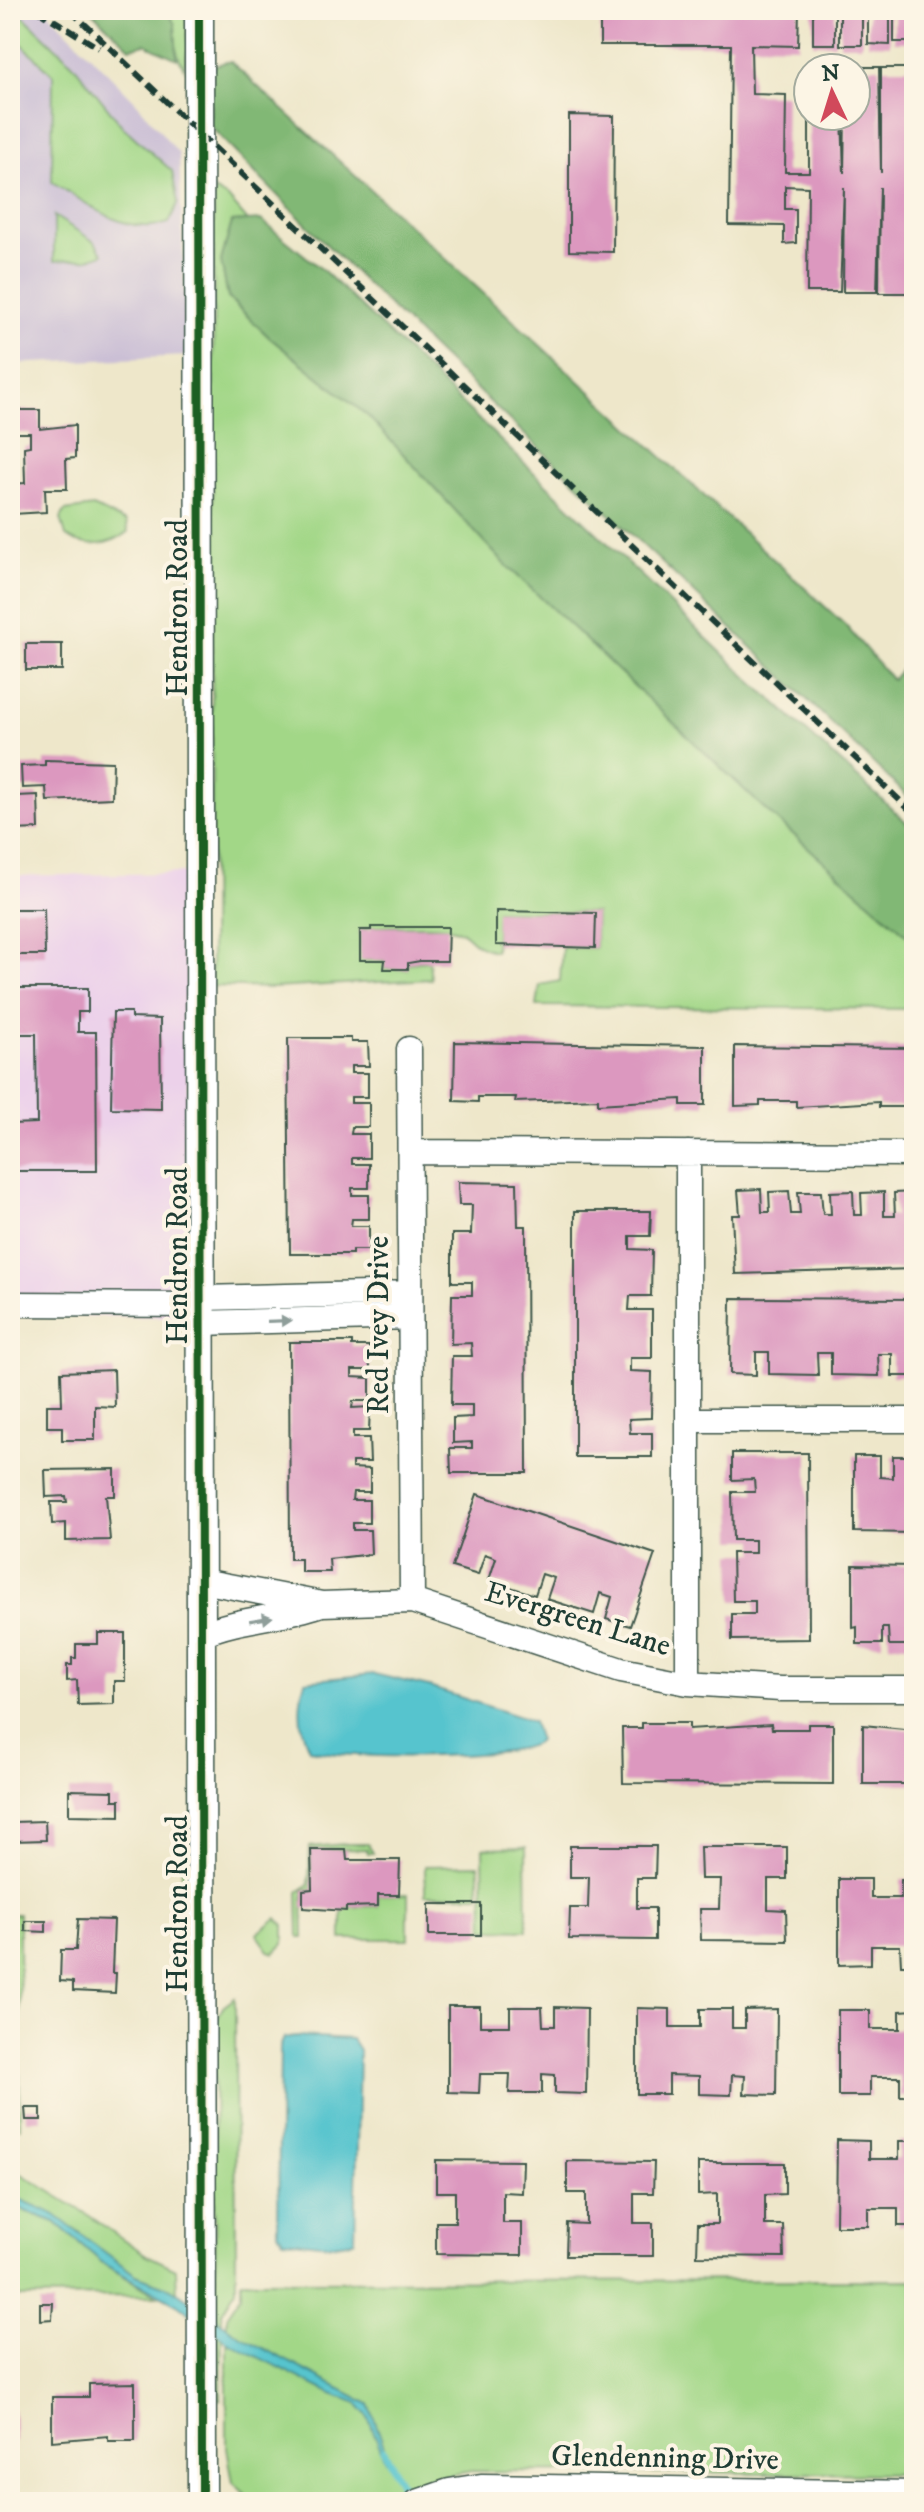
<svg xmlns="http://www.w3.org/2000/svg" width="924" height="2512" font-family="'IM FELL DW Pica',serif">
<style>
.built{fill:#ecd1ea}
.industrial{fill:#cbbfd5}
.green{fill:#a2d787;stroke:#608a5e;stroke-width:2}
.forest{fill:#81b874;stroke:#507a54;stroke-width:2}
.water{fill:#57c4ce;stroke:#3b8081;stroke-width:2}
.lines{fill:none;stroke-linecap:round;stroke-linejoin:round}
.stream{stroke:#57c4ce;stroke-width:7}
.building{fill:#dc98bf}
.minor-casing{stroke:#3e564a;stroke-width:27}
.tertiary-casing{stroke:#3e564a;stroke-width:31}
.minor{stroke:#fff;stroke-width:24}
.tertiary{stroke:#fff;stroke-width:28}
.rail{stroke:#1f3d34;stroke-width:6;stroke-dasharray:12 6;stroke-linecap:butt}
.cycleway-casing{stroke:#fcf5e5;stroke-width:13}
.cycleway{stroke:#1b5e20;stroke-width:8}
.oneway{fill:#8f9e9a}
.labels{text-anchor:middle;stroke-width:8;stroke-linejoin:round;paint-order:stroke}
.street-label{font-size:30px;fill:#1f3d34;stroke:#fcf5e5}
</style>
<rect width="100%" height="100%" fill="#fcf5e5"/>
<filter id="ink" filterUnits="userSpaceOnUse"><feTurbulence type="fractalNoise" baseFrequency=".0125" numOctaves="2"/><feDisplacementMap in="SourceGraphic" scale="16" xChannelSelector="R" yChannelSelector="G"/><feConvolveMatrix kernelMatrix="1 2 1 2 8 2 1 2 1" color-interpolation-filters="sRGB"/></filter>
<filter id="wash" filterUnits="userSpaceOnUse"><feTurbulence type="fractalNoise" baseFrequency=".006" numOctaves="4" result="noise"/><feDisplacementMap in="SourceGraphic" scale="32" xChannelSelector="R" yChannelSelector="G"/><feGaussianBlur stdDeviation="1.8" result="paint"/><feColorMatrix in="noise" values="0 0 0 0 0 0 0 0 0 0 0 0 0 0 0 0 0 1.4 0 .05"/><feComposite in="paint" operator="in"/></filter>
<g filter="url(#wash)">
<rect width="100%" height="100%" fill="#eee7ca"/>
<path class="built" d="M188,873V1317L10,1316V876Z"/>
<path class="industrial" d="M10,10H46L136,102L179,154L187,356L10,364Z"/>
<path class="green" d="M10,10L19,12L73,64L123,127L172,171L178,203L169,223C125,237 88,203 52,182L53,75L10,32Z
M166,10H186L188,49L184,68C172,51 178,29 166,10Z
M214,190L229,199L248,221L232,222L221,261L228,298L270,338L369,417L502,561L767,811L914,941V1009L537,1006L540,985L560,981L562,947L595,948L596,913L497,911L495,951C469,946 472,935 458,930C435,923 399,927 371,927L360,930L361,960H385V969H407L408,963L429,961L431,979L273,988L211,986Z
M54,216L95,242L103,254L88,259L54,261Z
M93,507L126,522L128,532C111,545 85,550 66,536L61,518L65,511Z
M346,1844H368L373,1853H368L367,1849L312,1850V1889L303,1890L304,1938H299L298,1892L309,1884L310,1847Z
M526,1847L527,1930L484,1929L483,1848Z
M182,1854L187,1857V1924H182Z
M479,1865V1895H425V1866Z
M408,1894V1939H342V1912L346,1907L378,1906V1895Z
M10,1914H19L20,2111V2127H10Z
M277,1918L284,1925V1944L275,1953L269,1951L257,1934Z
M235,1998L236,2289L222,2312L221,2400H216L214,2027L223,2007Z
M10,2167L82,2211L145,2254L176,2269L177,2292L136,2275L95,2247L75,2229L14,2198L10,2195Z
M10,2200L25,2211L55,2222L105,2265L157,2296L10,2297Z
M914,2280V2474L472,2471L432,2478L369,2502H247V2495L233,2483L227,2448V2316L241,2295V2281Z
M500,2499L795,2502H455Z"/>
<path class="forest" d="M90,10H166L175,24L177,59L145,44L130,48Z
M230,61L845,625L892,680L914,655V803C682,574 435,362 210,126L211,66Z
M261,220L325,272L750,680L914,829V941L767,811L502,561L369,417L270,338L228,297L221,261L232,222Z"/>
<path class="water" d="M374,1674L429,1687L520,1717L533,1722L539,1741C519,1760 338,1760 309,1749C298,1726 298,1704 305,1681Z
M296,2036L352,2039L359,2050L355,2240C335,2250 306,2241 283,2240L278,2232L280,2047L284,2038Z
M10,2195L52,2213L136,2275L171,2288L247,2340L369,2404L388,2458L385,2460L367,2415L357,2403L330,2393L228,2342L177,2304L105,2265L55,2222L25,2211L10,2200Z"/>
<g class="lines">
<path class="stream" d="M384,2450L409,2502"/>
</g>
<g id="blocks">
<path class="building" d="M600,10H799L798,46L751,45L752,94L786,95L785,172H809V116H842L844,173L845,116H856V67H879L881,173V68H914L912,293H879L880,187L877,292H843L844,187L840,292H807L808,187L785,186V209H796V243L784,244V226L729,225L731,45H600Z
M813,10H835V44H813Z
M840,10H862V45H840Z
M868,10H890V45L868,44Z
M894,10H914V42H894Z
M569,115L614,116L613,252L569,251Z
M17,410H40V429L75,425V458L66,459L67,489H45L46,512L13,514L12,484L25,483L24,447L30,446V433H17Z
M26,644H62V670H26Z
M45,760L113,762L112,798L47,801L46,787L22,788L21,766L45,765Z
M38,795L39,829L11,830V807H16V796Z
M10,909H44L45,955H10Z
M496,911L596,913L595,948L496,945Z
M371,927H448L447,961H420L408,963V969H384L385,960H360V930H371Z
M10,988H88V1012H78V1032H96L97,1171H10V1124L37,1123L36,1034H10Z
M113,1012H131V1018L160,1019L161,1109L111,1108Z
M288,1038H351V1042H368L369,1066H351V1073H368V1097H351V1103H369V1127H352L351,1134H369V1158H352V1164H369V1188H352V1195H369V1219H352L351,1226H369V1250H352V1254H290Z
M455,1042L705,1046V1105H681V1099L598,1104V1099L515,1102L516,1097H478V1102L454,1101Z
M735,1046L914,1048V1107H879V1102L796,1107V1101H760V1105L735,1106Z
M458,1182L517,1183L518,1226H526L527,1473H451L450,1448H472V1442L453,1443V1418L472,1417V1405H451L452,1356H472L471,1343L451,1344L452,1295H472V1282H452V1234H471L472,1205H459Z
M761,1189L762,1212H770L769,1192L789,1191L791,1214H800L798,1192H821L823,1214H831L830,1192L853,1191L854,1215H862L861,1193L884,1192V1216H895L894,1193L914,1192V1269L735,1274L732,1215H740L738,1190Z
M575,1211H651L650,1236H630V1249L652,1250L651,1296H630L629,1310H652V1358H630V1371L652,1372L651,1418L629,1419L630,1433H652V1457H575Z
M731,1298L914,1299V1376H892V1354H878L879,1376L831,1375V1353H817L818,1375L769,1374V1352H756V1375L730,1374Z
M289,1342H352V1346H369L370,1370H352V1377L370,1378V1401H353L352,1408L370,1407L369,1431H353V1438H369L370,1462H352V1468L370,1469V1492H353L352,1500H369V1523H353V1530H370L371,1554L329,1559L330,1572H301V1559H290Z
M114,1370L115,1407L95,1406V1440H62V1427H47V1405H62L61,1372Z
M732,1453H808L809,1639L732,1640V1614H755V1601H733L732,1553H755V1540H733L732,1492H755L754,1479L732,1480Z
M854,1456H880V1477L893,1478V1456H914V1533L854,1532Z
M115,1469V1496H106L110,1540L66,1541V1523L52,1524L51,1502H67L66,1496L46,1497L45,1470Z
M477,1494L655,1554L630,1626L606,1619L612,1597L600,1593L594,1614L547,1599L554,1578L542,1574L535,1595L489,1580L496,1558L485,1554L478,1575L452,1567Z
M853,1565L914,1566L913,1645H889L888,1628H882V1644H857V1627L853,1628Z
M98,1633H125V1681H114V1704L78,1705L77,1680L67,1681V1665H72V1658H76V1644H98Z
M642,1723H689V1729L771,1724L772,1729H808V1724H833V1784L623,1783L622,1728H642Z
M863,1725L914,1730V1784H863Z
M69,1790L113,1791V1800H120V1816L69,1815Z
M45,1821L46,1840L13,1841V1822Z
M570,1846H656L655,1878H637V1908H655V1940L569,1939L570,1908H588L589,1877H570Z
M700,1847H787V1879H768V1909L786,1910L787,1941L701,1940L700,1909H719L720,1879H701Z
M311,1850H346L347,1860H400L399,1895H378V1906L346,1907V1911L303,1908V1890L312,1889Z
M839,1879H871V1898H901V1880H914V1965H901L900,1946H871V1964L839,1965Z
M429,1904H481V1935H429Z
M78,1919L114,1920L112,1973H116L115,1993L73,1991V1982L60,1981L61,1950H76Z
M25,1921H46V1932L25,1931Z
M448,2006H480V2026H510V2007H542L543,2026H555V2007L587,2008L586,2094L555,2093V2075L542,2074V2093H509L510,2074H480L479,2093L448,2092Z
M637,2008L670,2009V2027H700V2009H732V2028H745V2010L777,2009L776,2095L744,2094L745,2076L732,2075L731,2095L699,2094V2076L669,2075V2094H637Z
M838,2010H870V2029H900V2011L914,2010V2096H900V2077H870V2096H838Z
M25,2108H41V2120H26Z
M837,2140L869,2141V2159H899V2141H914V2226H898V2208H868V2226H836Z
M436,2160L523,2161L522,2193L503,2192V2223H522V2255L436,2254V2222H455V2192H436Z
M567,2161L654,2162L653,2193H634V2223H653V2256H566L567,2223L586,2224V2193H567Z
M698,2163H785V2194L765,2195V2225H783L784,2257L697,2256L698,2224H717V2194L698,2195Z
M40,2303H53L52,2319L40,2320Z
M135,2383V2441H108V2436L52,2441V2397H89V2384Z
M10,2410H14L15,2442H10Z"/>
</g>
</g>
<g filter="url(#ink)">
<use href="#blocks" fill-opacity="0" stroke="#3e564a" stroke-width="2"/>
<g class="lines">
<g class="minor-casing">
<path id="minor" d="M409,1049L412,1601
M410,1152L914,1154
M201,1298L410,1293
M10,1304L201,1305
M201,1323L410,1317
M688,1420H914
M202,1581L322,1604L412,1601L621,1670L688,1683L780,1689H914
M202,1634C239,1618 281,1618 319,1605
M688,1683V1153
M417,2502L449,2491L481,2486L914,2493"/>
</g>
<g class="tertiary-casing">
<path id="tertiary" d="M199,10L202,2502"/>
</g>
<use href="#minor" class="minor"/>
<use href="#tertiary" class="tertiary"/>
<path class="rail" d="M37,10L99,48
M70,10L914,814"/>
<g class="cycleway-casing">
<path id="cycleway" d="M199,10L202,2502"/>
</g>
<use href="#cycleway" class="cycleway"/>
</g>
<defs><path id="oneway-solid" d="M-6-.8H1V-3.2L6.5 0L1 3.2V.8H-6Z" transform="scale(2)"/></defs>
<g class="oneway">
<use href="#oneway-solid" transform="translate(279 1321) rotate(-2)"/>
<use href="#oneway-solid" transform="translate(261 1619) rotate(-9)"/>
</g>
</g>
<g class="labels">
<g class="street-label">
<text transform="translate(177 608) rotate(-90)" y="10">Hendron Road</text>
<text transform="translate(177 1256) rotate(-90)" y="10">Hendron Road</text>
<text transform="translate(378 1325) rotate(-90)" y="10">Red Ivey Drive</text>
<text transform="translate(578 1618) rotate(17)" y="10">Evergreen Lane</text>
<text transform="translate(177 1904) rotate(-90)" y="10">Hendron Road</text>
<text transform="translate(665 2457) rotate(1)" y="10">Glendenning Drive</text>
</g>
</g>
<rect width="924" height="2512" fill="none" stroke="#fcf5e5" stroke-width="40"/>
<g transform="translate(832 92) rotate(356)"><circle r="38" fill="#fcf5e5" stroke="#a4ab9e" stroke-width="2"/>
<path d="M0-6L14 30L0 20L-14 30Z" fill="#d1495b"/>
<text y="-12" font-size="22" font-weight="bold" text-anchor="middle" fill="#1f3d34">N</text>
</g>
</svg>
